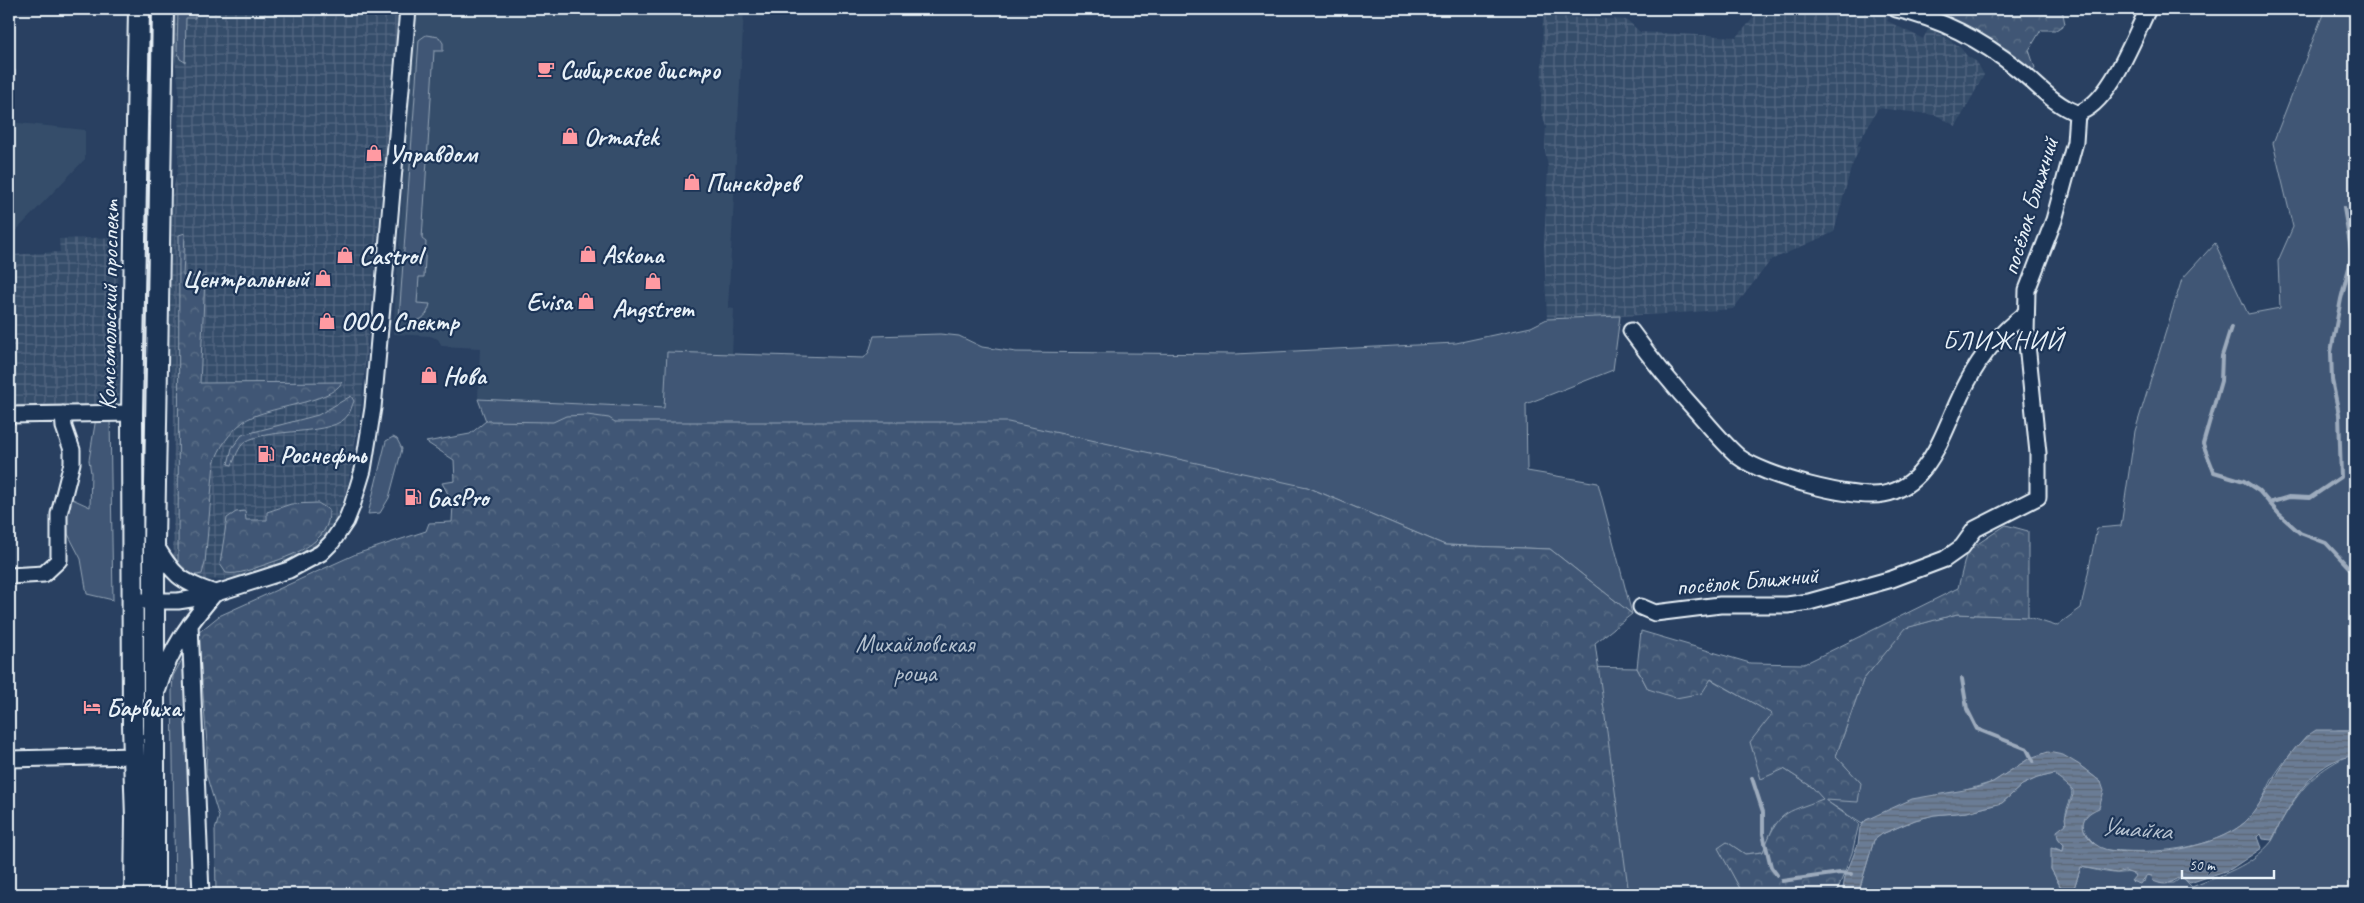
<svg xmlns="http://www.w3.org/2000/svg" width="2364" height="903" font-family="Caveat,sans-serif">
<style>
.built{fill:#364d6b}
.industrial{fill:url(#industrial-grid)}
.grass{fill:#415774;stroke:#94a4b6}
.forest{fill:url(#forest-crowns);stroke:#94a4b6}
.water{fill:url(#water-rules);stroke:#9dabbd}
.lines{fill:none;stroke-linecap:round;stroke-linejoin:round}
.stream{stroke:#9dabbd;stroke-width:4}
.minor-casing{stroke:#e8f1f8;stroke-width:19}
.major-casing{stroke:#e8f1f8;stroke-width:24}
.minor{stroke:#1d3557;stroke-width:15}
.major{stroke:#1d3557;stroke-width:20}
.labels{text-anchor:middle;stroke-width:4.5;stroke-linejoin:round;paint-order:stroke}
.poi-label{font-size:25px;font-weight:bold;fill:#e8f1f8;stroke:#1d3557;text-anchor:start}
.street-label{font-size:25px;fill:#e8f1f8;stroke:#1d3557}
.park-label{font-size:25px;fill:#b6c3d0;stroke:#1d3557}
.neighbourhood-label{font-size:26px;letter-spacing:1px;fill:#e8f1f8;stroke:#1d3557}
.water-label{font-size:26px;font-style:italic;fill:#b6c2d0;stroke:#1d3557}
</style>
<defs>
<pattern id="industrial-grid" width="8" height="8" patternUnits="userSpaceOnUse" patternTransform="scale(1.25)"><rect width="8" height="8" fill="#364d6b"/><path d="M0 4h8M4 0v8" fill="none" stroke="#536781"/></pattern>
<pattern id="forest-crowns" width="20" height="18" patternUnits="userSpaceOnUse" patternTransform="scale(1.25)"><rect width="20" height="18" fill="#415774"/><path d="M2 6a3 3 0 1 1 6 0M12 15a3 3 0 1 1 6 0" fill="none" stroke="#5c7089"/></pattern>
<pattern id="water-rules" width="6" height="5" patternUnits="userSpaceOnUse" patternTransform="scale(1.25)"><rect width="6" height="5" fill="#6b7c95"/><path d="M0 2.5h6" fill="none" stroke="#5a6573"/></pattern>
</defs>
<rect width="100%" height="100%" fill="#294061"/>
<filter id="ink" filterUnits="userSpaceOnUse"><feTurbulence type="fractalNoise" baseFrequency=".02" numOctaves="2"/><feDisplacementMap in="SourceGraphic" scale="10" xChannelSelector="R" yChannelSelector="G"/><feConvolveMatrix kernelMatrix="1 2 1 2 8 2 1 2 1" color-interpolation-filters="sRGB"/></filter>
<g filter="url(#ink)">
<path class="built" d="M415,9H744L728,308L734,309L732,355L667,352L664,408L478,399L480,348L442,346L438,339L430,336L393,334Z
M9,122L85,130V159L9,238Z"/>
<path class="industrial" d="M175,9H399L361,408L348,484L337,517L324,538L316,547L305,555L244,577L230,579L191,580L173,561L174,389L169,362L172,195L178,168L179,89L174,52Z
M1761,9H1857L1872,15L1875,11L1889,17L1887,21L1923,39L1929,28L1940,34L1959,46L1967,56L1977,62L1984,75L1956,126L1936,115L1878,108L1857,146L1860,147L1851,168L1834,232L1771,260L1733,309L1665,314L1547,319L1544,245L1548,167L1545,150L1546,127L1541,110L1543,16L1627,20L1640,32L1737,37Z
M120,237L117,310L120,407L9,409V255L60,252L59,239Z"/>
<path class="grass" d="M178,9H195V18H186L185,62L180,59L177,50Z
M2325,9H2355V730H2338L2306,736C2295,749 2282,763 2273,778C2265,793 2258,811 2244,823C2214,848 2162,853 2124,851C2117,850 2108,851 2101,849C2098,848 2095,844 2093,842C2078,828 2080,815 2098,808L2101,782L2078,764L2030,758L1993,782L1866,820L1862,824L1823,799L1774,825L1763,852L1745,854L1727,842L1719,849L1743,894H1621L1581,667L1637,668L1648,689L1710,679L1773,714L1784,769L1812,787L1824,799L1861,783L1836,756L1863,680L1905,628L1957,614L2028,617L2056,626L2081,608L2097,528L2121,526L2135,431L2182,279L2215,243L2248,314L2280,308L2278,261L2293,227L2273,143Z
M426,35L439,37L443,43V51H434L422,239L426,242L424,277H419L417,303L430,304C426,322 416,323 399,319L419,40Z
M1620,316L1613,370L1526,404L1527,471L1598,483L1632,614L1550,549L1445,545L1307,487L486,421L478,399L664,408L667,352L864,358L869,352L874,336L940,334L959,336L982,347L1016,352L1235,354L1456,343L1531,327L1547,319Z
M96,418H110L113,600L87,594L81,559L68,534L66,496L90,507L91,473L89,460Z
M393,437L397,439L402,449L389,498L380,513L368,514L386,441Z
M184,656L193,894H175L172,691L173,676Z
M2347,756H2355V894H2072L2081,867C2091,869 2103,872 2114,873C2129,874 2130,868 2144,882L2146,875L2152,876L2159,883H2174L2182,877L2192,887C2221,875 2252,866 2272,841C2276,835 2278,826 2282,820C2301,788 2314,772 2347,756Z
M2054,774C2088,793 2062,799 2066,824L2058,838L2064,845L2063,851L2055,848L2051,869L2062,890L2054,894H1858L1874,840L1882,834L1915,820L1934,815L1967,812L2002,803L2022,785L2037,778Z"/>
<path class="forest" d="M1913,9H2062L2065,24L2056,30H2041L2029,50L2035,68L2032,73Z
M15,70V97H9V71Z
M185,233L183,276L205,277L200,383L342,382C331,404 264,406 243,422C229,433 220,447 214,463L205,563L202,574C190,577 186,573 178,566L179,235Z
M351,396L354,401C352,405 351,411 348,415C334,437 268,427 245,442C239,446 235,458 232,465L228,464L232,448L242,435L318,415Z
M587,415L609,418L615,422H1008L1307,487L1445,545L1550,549L1632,614L1595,643L1628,887L1631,894H216L215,830L219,817L206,774L207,744L198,633L219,616L356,554L426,531L429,523L452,522L453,503L442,483L455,481L454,460L426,442L470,434L486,421L553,422L566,416Z
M318,503L329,510C331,544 290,556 264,565C252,569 239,575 226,573L220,564L227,518L236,512L245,511L246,520H267V512L291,504Z
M2006,525L2028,531V617L1957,614L1906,628L1863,680L1836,756L1861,783L1858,802L1825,800L1859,824L1852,853L1836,894H1743L1718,848L1727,842L1745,854L1763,852C1779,810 1783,814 1823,799L1812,787L1784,769L1761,779L1750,742L1772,714L1711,679L1702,693L1676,698L1648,689L1637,668L1641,631L1750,663L1804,664L1958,588L1967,551Z"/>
<path class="water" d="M2316,730H2355V756C2314,757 2287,808 2272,840L2263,839L2261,834L2258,837L2262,848L2231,869L2190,883L2181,877C2169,883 2168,887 2153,881L2152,876L2147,875L2140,884L2131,881L2136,875L2125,871L2117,873L2081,867L2072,894H2054L2062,889L2051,869V848L2063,851L2064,845L2058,838L2057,831L2066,824L2065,818L2073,795V790L2054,774L2037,778L2022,785L2002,803L1967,812L1934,815L1915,820L1882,834L1874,840L1858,894H1842L1845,877L1858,844L1860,828L1866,820L1912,799L1976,788L1993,782L2030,758L2048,752L2063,755L2078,764L2101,782L2104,791L2099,808C2077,817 2080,831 2095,844C2107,854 2129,851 2143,852C2172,854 2222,842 2244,823C2251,817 2258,806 2263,798C2279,774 2290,746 2316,730Z"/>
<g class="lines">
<path class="stream" d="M2231,327L2222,356L2221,381L2203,444L2214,472L2244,481L2259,491L2279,514L2300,533L2326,543L2355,574
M2269,503L2289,497L2310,498L2341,477L2339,414L2332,380L2331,352L2341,299L2352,256L2344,208
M1962,679L1967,709L1977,729L2027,749L2033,761
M1752,778L1763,812V834L1771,867L1777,875
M1782,881L1840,873L1851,874"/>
<g class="minor-casing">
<path id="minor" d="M1896,9C1941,19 1983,41 2019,70C2037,84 2054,105 2077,113
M2077,113C2109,106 2134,37 2148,9
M1631,331C1652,360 1674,387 1698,413C1711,428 1724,444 1739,457C1764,476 1853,500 1884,494C1900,491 1914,481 1924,468C1944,442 1952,410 1968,381C1982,354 2002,331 2026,313
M9,415L132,413
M154,543C174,575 178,581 215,593
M9,576L44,574L59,560V514L72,463V450L64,427L63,414
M133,601H178L204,597L289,570L321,553L332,542L346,521L352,506L363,470L373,408L408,9
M1641,607L1655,613L1720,605H1787L1809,602L1892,579L1945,559L1962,547L1975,529L2038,497V453L2026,334L2027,290L2054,220L2075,142L2077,113
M190,624L201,894
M158,689C170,649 188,625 215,593
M9,759L135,756"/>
</g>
<g class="major-casing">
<path id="major" d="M135,894L136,818L133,725L132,413L139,9
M154,894V543L163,9"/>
</g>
<use href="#minor" class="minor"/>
<use href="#major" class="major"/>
</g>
</g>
<defs>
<g id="cafe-bare" transform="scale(1.35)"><path d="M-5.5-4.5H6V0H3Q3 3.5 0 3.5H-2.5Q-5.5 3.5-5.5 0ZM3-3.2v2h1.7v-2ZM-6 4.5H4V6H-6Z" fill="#ff9aa2" stroke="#1d3557" stroke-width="2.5" paint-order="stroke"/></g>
<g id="shop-bare" transform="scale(1.35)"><path d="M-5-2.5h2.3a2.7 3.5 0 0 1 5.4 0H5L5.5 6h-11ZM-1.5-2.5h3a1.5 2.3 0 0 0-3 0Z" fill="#ff9aa2" stroke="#1d3557" stroke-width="2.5" paint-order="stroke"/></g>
<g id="fuel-bare" transform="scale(1.35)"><path d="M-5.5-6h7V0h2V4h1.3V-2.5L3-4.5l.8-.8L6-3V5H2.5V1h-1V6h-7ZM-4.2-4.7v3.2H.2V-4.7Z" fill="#ff9aa2" stroke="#1d3557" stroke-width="2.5" paint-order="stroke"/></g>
<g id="hotel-bare" transform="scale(1.35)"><path d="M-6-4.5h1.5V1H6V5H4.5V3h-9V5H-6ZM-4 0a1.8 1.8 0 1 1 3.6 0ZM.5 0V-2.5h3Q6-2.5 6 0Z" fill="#ff9aa2" stroke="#1d3557" stroke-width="2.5" paint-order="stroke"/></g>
</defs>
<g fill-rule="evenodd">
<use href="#cafe-bare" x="546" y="69"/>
<use href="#shop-bare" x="570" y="136"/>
<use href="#shop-bare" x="374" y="153"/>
<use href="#shop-bare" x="692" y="182"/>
<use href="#shop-bare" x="588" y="254"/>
<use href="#shop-bare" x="345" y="255"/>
<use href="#shop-bare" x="323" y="278"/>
<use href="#shop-bare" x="653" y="281"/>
<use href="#shop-bare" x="586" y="301"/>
<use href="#shop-bare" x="327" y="321"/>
<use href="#shop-bare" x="429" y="375"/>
<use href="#fuel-bare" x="266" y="454"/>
<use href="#fuel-bare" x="413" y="497"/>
<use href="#hotel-bare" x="92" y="707"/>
</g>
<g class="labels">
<g class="poi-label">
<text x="560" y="78">Сибирское бистро</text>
<text x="584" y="145">Ormatek</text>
<text x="388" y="162">Управдом</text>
<text x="706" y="191">Пинскдрев</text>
<text x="602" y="263">Askona</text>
<text x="359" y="264">Castrol</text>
<text x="309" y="287" text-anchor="end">Центральный</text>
<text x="572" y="310" text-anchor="end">Evisa</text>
<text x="653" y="317" text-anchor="middle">Angstrem</text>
<text x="341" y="330">ООО, Спектр</text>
<text x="443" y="384">Нова</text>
<text x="280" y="463">Роснефть</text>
<text x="427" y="506">GasPro</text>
<text x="106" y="716">Барвиха</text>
</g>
<g class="street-label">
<text transform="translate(2029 206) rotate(-73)" y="9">посёлок Ближний</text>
<text transform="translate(108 305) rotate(-89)" y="9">Комсомольский проспект</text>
<text transform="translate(1747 580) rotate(-5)" y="9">посёлок Ближний</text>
</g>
<g class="park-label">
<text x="915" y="652">Михайловская<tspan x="915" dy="29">роща</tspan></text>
</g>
<g class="neighbourhood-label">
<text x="2003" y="349">БЛИЖНИЙ</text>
</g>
<g class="water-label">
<text transform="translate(2136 828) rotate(4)" y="9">Ушайка</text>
</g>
</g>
<rect width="2364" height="903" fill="none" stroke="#1d3557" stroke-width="30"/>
<rect x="15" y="15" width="2334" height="873" fill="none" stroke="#e8f1f8" stroke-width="2" filter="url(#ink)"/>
<path d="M2182 870v8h92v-8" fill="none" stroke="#e8f1f8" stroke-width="2.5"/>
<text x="2189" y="870" font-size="15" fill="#e8f1f8" stroke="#1d3557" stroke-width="4" paint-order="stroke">50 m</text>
</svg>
